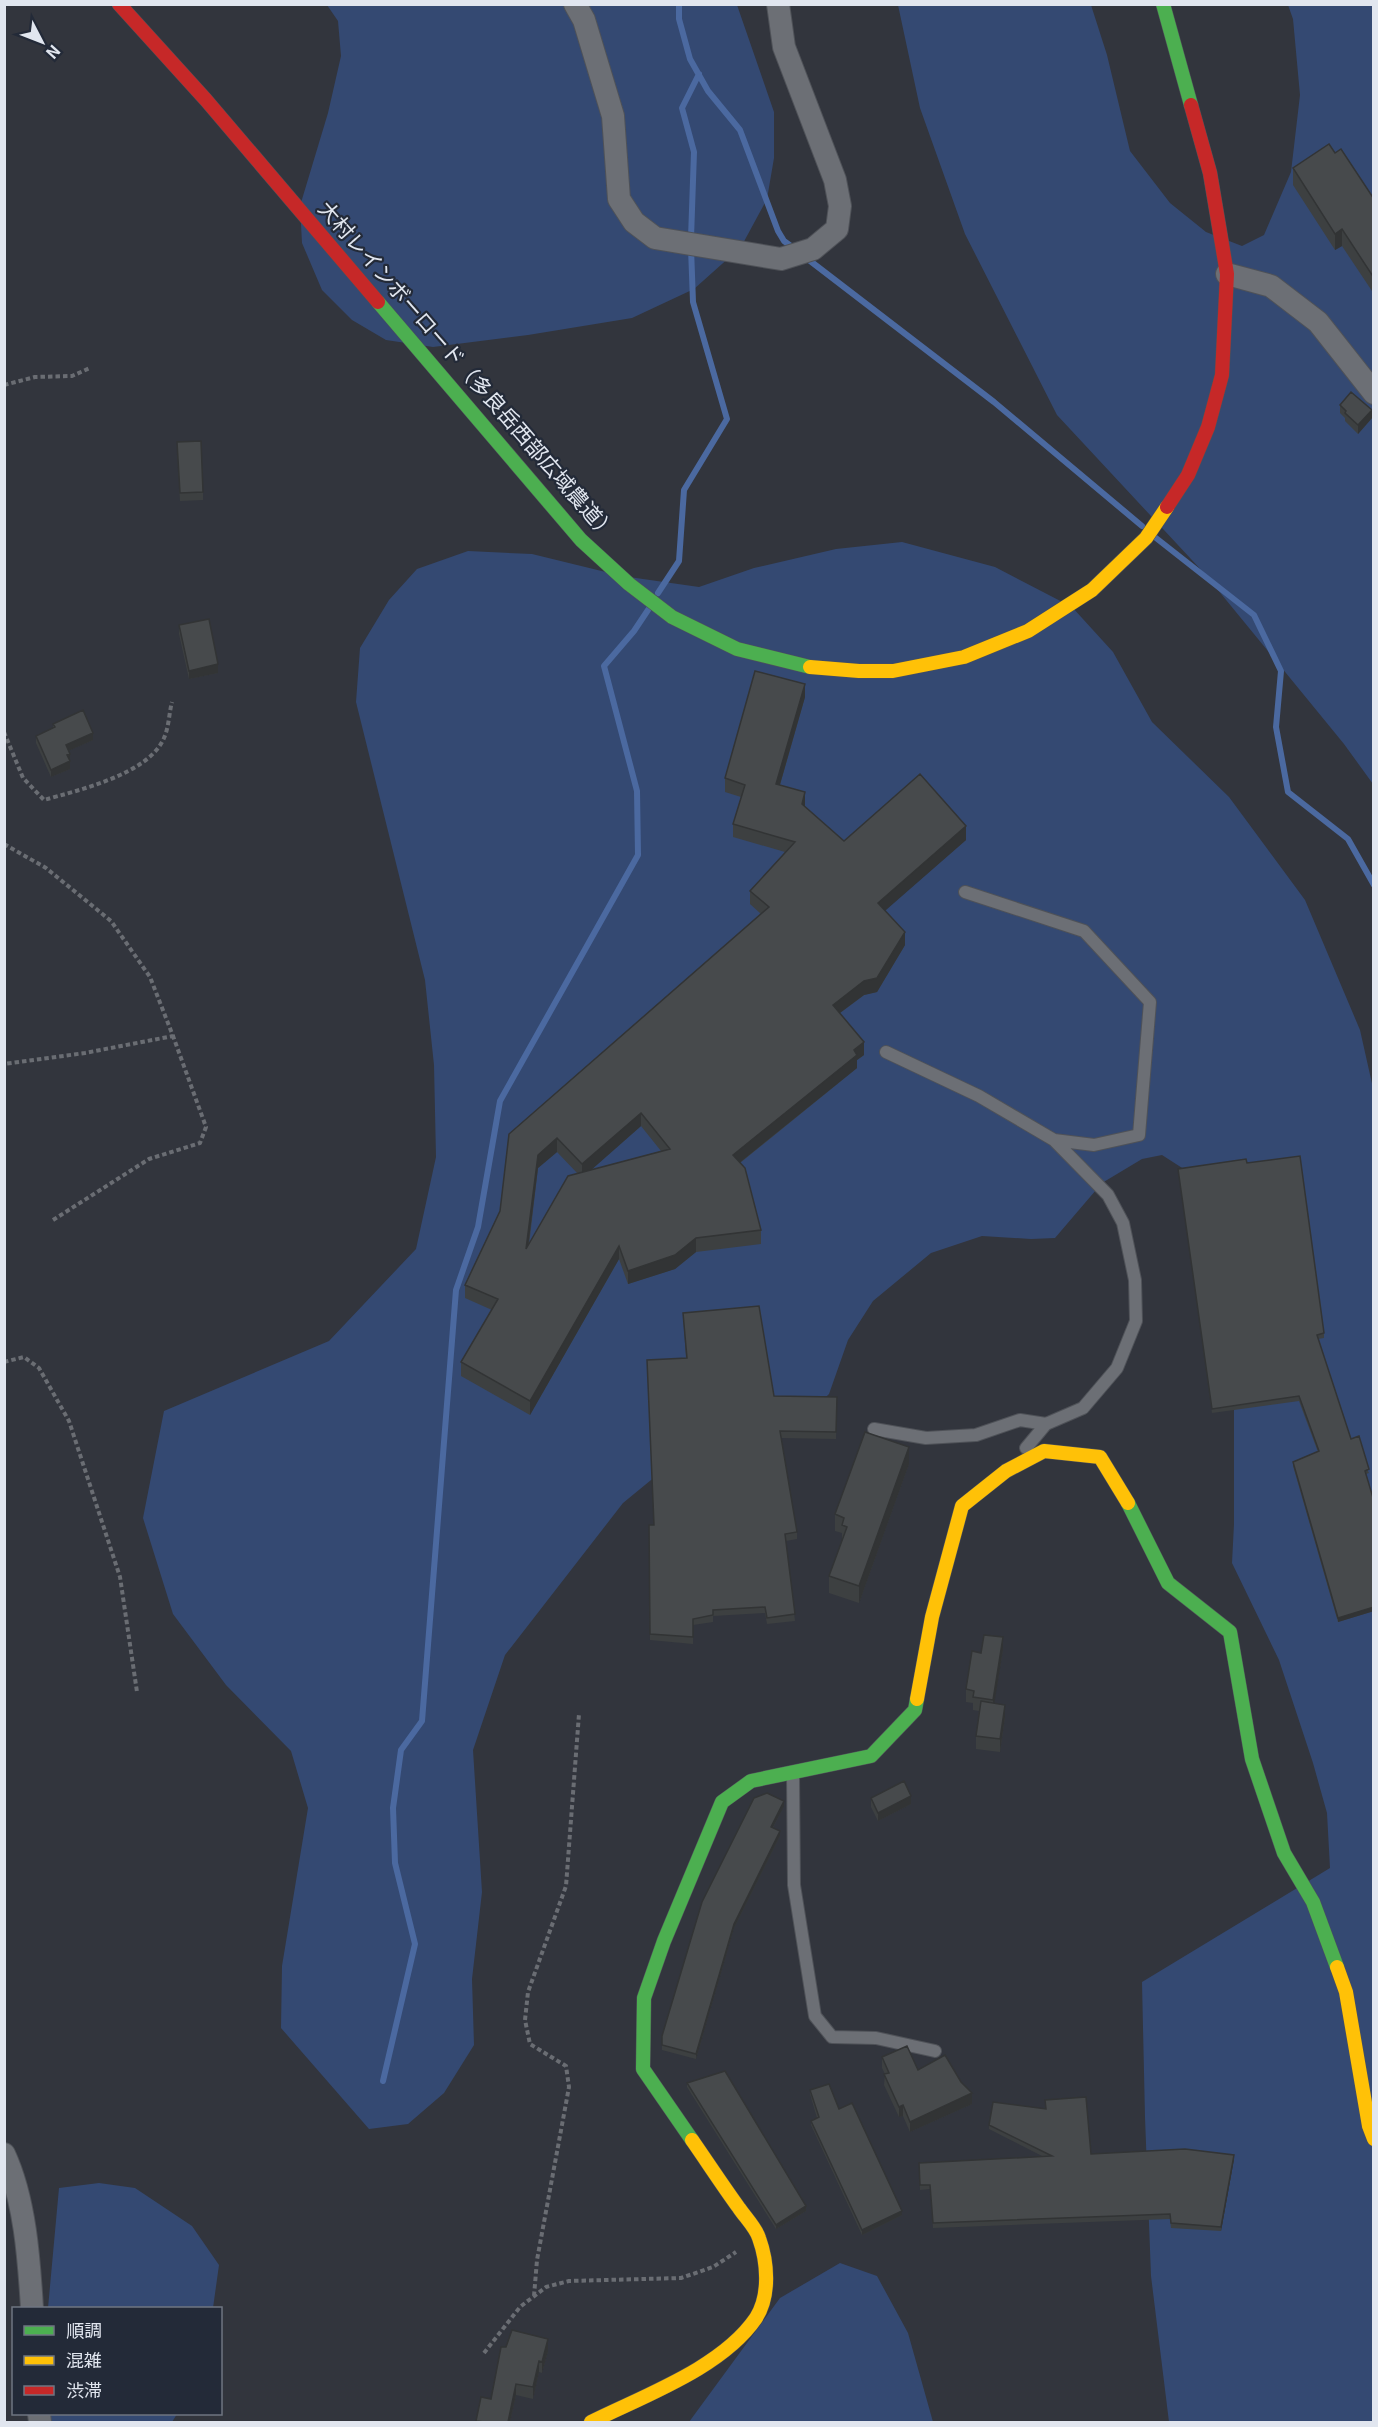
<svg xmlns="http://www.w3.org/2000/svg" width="1378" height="2427" font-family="Georgia,'Noto Sans JP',serif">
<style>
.green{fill:#344972}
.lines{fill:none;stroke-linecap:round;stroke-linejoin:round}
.stream{stroke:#4b69a0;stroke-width:6}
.lane-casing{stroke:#4f5258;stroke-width:14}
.street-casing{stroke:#4f5258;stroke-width:24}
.fast-casing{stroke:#4f5258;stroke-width:15}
.slow-casing{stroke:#4f5258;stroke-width:15}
.jam-casing{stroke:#4f5258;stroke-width:15}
.path{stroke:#6a6d73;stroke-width:4;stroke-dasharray:4.5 3;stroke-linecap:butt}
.lane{stroke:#6c6f75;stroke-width:12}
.street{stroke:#6c6f75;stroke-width:22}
.fast{stroke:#4caf50;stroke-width:14}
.slow{stroke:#ffc107;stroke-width:14}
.jam{stroke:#c62828;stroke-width:14}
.wall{fill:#3d4041;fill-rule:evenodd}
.shaded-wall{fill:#323435}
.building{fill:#474a4c;stroke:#323435;stroke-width:1.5;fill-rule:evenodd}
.labels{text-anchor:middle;stroke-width:4.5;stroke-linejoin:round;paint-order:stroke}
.street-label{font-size:21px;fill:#e1e6ef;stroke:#232a38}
</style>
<rect width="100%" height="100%" fill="#32353d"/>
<path class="green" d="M327,5H737L774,112V158L767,199L741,247L694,289L632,318L528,335L433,347L386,340L352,320L322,290L302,243L300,206L328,113L341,56L338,21Z
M898,5H1091L1107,55L1130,151L1170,203L1206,232L1242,246L1264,235L1291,172L1300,95L1293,19L1288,5H1373V784L1344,744L1204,573L1057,415L965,234L920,108Z
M902,542L995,567L1072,607L1113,652L1152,722L1229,797L1305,900L1360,1030L1373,1088V2422H1169L1151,2276L1145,2117L1142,1982L1330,1868L1327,1813L1313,1763L1279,1660L1232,1563L1234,1524V1372L1190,1173L1162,1155L1142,1159L1102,1183L1055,1238L1031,1239L982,1236L931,1253L873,1301L848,1340L829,1394L801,1421L684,1453L623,1503L505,1655L473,1750L482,1892L472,1979L474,2045L444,2093L408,2124L369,2129L281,2028L282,1966L308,1808L291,1751L226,1685L173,1614L143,1518L164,1411L329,1341L416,1249L436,1157L434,1065L425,980L356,702L360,648L389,600L417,569L468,551L532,554L622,576L699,587L754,568L836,549Z
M99,2183L135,2188L192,2226L219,2265L213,2308H48L59,2188Z
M840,2263L877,2276L908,2333L933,2422H689L780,2298Z
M47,2414H177L172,2422H50Z"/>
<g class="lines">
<path class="stream" d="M679,4V19L690,59L708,91L740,130L778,231L784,241L795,249
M691,238L694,152L682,108L699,74
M805,257L994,402L1142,526
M1156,538L1254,615L1281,671L1276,727L1288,792L1348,839L1374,885
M658,593L679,561L684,490L727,419L693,302L691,248
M383,2081L415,1944L395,1863L393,1808L401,1750L422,1721L456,1290L478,1227L500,1101L638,855L637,791L604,666L634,631L648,610"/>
<g class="lane-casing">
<path id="lane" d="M965,892L1084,931L1150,1002L1139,1135L1094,1145L1054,1140
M886,1052L979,1096L1054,1140L1108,1195L1123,1223L1135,1280L1136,1321L1117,1368L1083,1408L1046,1424L1026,1448
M874,1429L926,1438L976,1435L1020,1420L1046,1424
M793,1775L794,1885L815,2016L832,2037L876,2038L935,2051"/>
</g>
<g class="street-casing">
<path id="street" d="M575,4L584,20L613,116L619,199L634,222L655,238L781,259L813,249L837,229L840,206L835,180L784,47L778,4
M1227,274L1271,286L1318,322L1374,393
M4,2154C25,2199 29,2259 32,2308
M39,2414L40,2422"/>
</g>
<g class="fast-casing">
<path id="fast" d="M1163,4L1191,105
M378,302L581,540L629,584L672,617L737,649L810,667
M1128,1503L1168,1583L1230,1632L1252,1759L1284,1853L1313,1902L1337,1967
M692,2140L643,2069L644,1998L664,1941L722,1802L751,1781L871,1756L915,1710L917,1699"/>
</g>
<g class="slow-casing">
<path id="slow" d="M810,667L859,671H893L964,657L1028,631L1092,590L1146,538L1167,507
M917,1699L932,1617L962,1506L1006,1471L1044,1451L1100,1457L1128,1503
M1337,1967L1346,1992L1369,2126L1374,2139
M591,2422C643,2396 722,2368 756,2318C770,2296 768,2263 759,2238C756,2228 745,2217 739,2208C723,2186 708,2163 692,2140"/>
</g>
<g class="jam-casing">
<path id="jam" d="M119,4L206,100L378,302
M1167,507L1188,475L1208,427L1222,375L1227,274L1210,173L1191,105"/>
</g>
<path class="path" d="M4,385L35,377L72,376L90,368
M4,732L23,778L44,800C79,790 149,774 164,738C169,727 169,713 172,702
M4,844L46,868L111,921L150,977L173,1036L85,1053L4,1064
M53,1220L149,1159L200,1143L206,1127L173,1036
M4,1362L24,1357L39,1368L69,1421L120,1577L137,1692
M534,2296L537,2260L569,2087L566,2066L530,2044L525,2020L528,1992L566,1886L579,1714
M484,2353L520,2307L546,2287L569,2281L681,2278L713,2267L736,2252"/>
<use href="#lane" class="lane"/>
<use href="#street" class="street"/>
<use href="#fast" class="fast"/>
<use href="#slow" class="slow"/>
<use href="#jam" class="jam"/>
</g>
<path class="wall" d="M1335,153L1374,199V294L1342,246L1335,250L1293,185V168Z
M1340,405L1372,418L1358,434L1345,421V418L1340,413Z
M177,451L203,492V500L180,501Z
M179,625L218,673L189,679L179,634Z
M805,697L780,785L805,806V807L844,841L966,840L885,910L905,945L877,992L864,995L840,1013L864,1055L857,1060V1068L740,1163L761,1230V1244L696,1252L675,1269L628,1284L619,1259L530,1415L461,1376V1362L492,1310L465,1298V1285L500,1211L509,1134L761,914L750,904V891L785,852L733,837V824L741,797L725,792V778ZM641,1126L661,1151L591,1170ZM557,1152L578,1174L529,1245L538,1168Z
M53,724L93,740L68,751L70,754V769L51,777L36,743V736L53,728Z
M1247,1163L1324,1333V1338L1318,1339L1351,1439L1369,1473L1366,1474L1374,1501V1611L1338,1622L1293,1466V1462L1318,1452L1299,1401L1212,1413L1178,1169Z
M683,1313L774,1396L837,1397L836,1439L781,1438L797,1532V1539L786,1541L795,1621L767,1624L765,1613L713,1616V1622L693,1625V1644L650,1640L649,1525H654L686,1358Z
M909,1464L859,1603L829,1593V1576L842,1541V1533L835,1531V1514Z
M1003,1650L994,1703L1005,1717L1000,1752L976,1749V1736L979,1711L973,1710V1703L966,1702V1689L981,1653Z
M871,1798L911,1804L878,1821L871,1807Z
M784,1806L773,1828L780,1836L734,1928L696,2059L662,2050V2036Z
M882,2057L918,2070L972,2104L910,2132L903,2116L899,2117L884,2085L885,2074L882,2068Z
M687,2083L806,2211L776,2229L687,2087Z
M810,2090L839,2109L902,2215L862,2235L811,2125V2121L817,2118L810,2094Z
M989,2125L1091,2154L1234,2159L1221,2231L1171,2228L1170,2219L933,2228L930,2189L920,2190L919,2163L1044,2157L989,2129Z
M548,2351L542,2373L539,2372L533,2399L516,2395L510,2422H476V2421L491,2399Z"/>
<path class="shaded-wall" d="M1342,229V246L1335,250V234Z
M1372,410V418L1358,434V425Z
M218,664V673L189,679V671Z
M805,684V697L776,798V784Z
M93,733V740L66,752V745Z
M70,754V769L51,777V770Z
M805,792V806L802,818V804Z
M966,826V840L878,917V903Z
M905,932V945L877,992L864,995L833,1018V1005Z
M864,1042V1055L857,1060V1068L733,1168V1155Z
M641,1113V1126L582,1178V1164Z
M557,1138V1152L538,1168L526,1263V1249L538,1155Z
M696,1238V1252L675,1269L628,1284V1271Z
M619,1246V1259L530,1415V1401Z
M909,1447V1464L859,1603V1586Z
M1374,1607V1611L1338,1622V1618Z
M1003,1637V1650L993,1712V1700Z
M1005,1705V1717L1000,1752V1739Z
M911,1796V1804L878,1821V1813Z
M784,1801V1806L771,1831V1827Z
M780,1831V1836L734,1928L696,2059V2054L734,1924Z
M972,2093V2104L910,2132V2122Z
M903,2105V2116L899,2117V2107Z
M1234,2155V2159L1221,2231V2227Z
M806,2206V2211L776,2229V2225Z
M902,2211V2215L862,2235V2230Z
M548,2339V2351L542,2373V2362Z
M539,2361V2372L533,2399V2387Z
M516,2384V2395L510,2422H508Z"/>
<path class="building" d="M1329,144L1335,153L1341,149L1374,199V278L1342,229L1335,234L1293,168Z
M1351,392L1372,410L1358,425L1345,413L1346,411L1340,405Z
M201,441L203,492L180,493L177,442Z
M209,619L218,664L189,671L179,625Z
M755,671L805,684L776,784L805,792L802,804L844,841L920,774L966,826L878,903L905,932L877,978L864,981L833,1005L864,1042L854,1050L857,1055L733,1155L745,1168L761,1230L696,1238L675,1255L628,1271L619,1246L530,1401L461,1362L498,1299L465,1285L500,1211L509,1134L769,907L750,891L795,842L733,824L745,785L725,778ZM641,1113L670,1149L568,1176L526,1249L538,1155L557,1138L582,1164Z
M83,710L93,733L66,745L70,754L67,755L70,761L51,770L36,736L55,727L53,724Z
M1300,1156L1324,1333L1317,1335L1351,1439L1359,1436L1369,1469L1365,1471L1374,1501V1607L1338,1618L1293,1462L1319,1451L1299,1396L1212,1409L1178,1169L1246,1159L1247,1163Z
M759,1306L774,1396L837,1397L836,1432L780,1431L797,1532L785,1534L795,1614L767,1618L765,1607L713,1610V1615L693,1619V1637L650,1634L649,1525H654L647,1360L687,1358L683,1313Z
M865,1432L909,1447L859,1586L829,1576L847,1527L842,1525L844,1518L835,1514Z
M984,1635L1003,1637L993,1700L973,1697L974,1691L966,1689L972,1651L981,1653Z
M981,1701L1005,1705L1000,1739L976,1736Z
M904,1781L911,1796L878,1813L871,1798Z
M767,1793L784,1801L771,1827L780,1831L734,1924L696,2054L662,2045V2036L702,1902L754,1798Z
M907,2046L918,2070L945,2055L961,2082L972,2093L910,2122L903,2105L899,2107L884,2074L889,2073L882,2057Z
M725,2071L806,2206L776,2225L687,2083Z
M829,2084L839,2109L852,2103L902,2211L862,2230L811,2121L819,2117L810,2090Z
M1086,2097L1091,2154L1185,2149L1234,2155L1221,2227L1171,2223L1170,2214L933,2223L930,2185H920L919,2163L1052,2156L989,2125L993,2102L1046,2109L1045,2100Z
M512,2330L548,2339L542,2362L539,2361L533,2387L516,2384L508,2422H484L476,2421L481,2397L491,2399L501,2347H506Z"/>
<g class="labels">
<g class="street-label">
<text transform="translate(467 371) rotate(49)" y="7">大村レインボーロード（多良岳西部広域農道）</text>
</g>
</g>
<rect width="1378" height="2427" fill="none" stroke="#e1e6ef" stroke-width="12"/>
<rect x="12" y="2307" width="210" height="108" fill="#232a38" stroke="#6f7581" stroke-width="1.5"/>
<rect x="24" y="2326" width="30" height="9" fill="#4caf50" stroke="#6f7581" stroke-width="1.5"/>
<text x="66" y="2337" font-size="18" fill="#e1e6ef">順調</text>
<rect x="24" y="2356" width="30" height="9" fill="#ffc107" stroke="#6f7581" stroke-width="1.5"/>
<text x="66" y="2367" font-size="18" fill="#e1e6ef">混雑</text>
<rect x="24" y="2386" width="30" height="9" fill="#c62828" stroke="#6f7581" stroke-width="1.5"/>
<text x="66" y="2397" font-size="18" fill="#e1e6ef">渋滞</text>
<g transform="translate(42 42) rotate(132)" stroke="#232a38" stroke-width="4.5" paint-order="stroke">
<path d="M0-4.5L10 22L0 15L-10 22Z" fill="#e1e6ef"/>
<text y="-9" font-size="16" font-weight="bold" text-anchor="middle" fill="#e1e6ef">N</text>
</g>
</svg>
